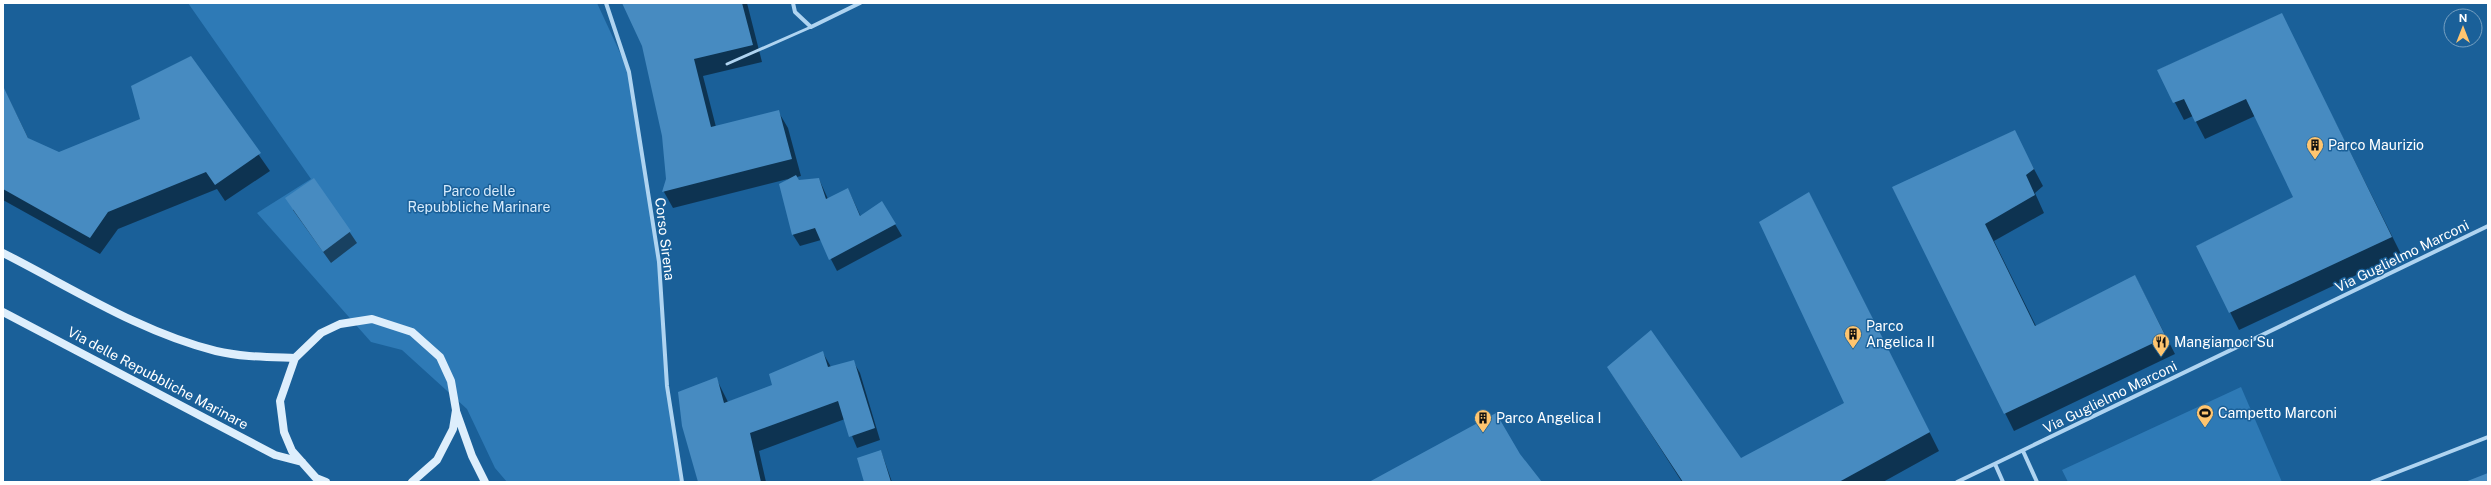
<svg xmlns="http://www.w3.org/2000/svg" width="2491" height="485" font-family="'Public Sans',sans-serif">
<style>
.green{fill:#2e7ab6}
.shadow{fill:#0007}
.building{fill:#478bc1}
.lines{fill:none;stroke-linecap:round;stroke-linejoin:round}
.lane{stroke:#afd4f1;stroke-width:3}
.street{stroke:#afd4f1;stroke-width:4}
.secondary{stroke:#ddeefc;stroke-width:8}
.labels{text-anchor:middle;stroke-width:3;stroke-linejoin:round;paint-order:stroke}
.poi-label{font-size:14px;fill:#fff;stroke:#1a6099;text-anchor:start}
.park-label{font-size:14px;fill:#d6ebfc;stroke:#1a6099}
.street-label{font-size:14px;fill:#fff;stroke:#1a6099}
</style>
<rect width="100%" height="100%" fill="#1a6099"/>
<path class="green" d="M188,3H597L629,72L659,262L667,386L682,482H507L495,468L467,409L402,350L371,342L257,213L311,179Z
M2241,387L2282,482H2068L2062,470Z"/>
<path class="shadow" d="M623,3H747L762,62L703,76L716,127L778,111L788,128L801,176L797,177L799,181L819,179L828,199L848,189L861,217L882,202L902,236L837,271L821,240L800,246L793,235L780,185L788,179L673,208L664,192L667,180L663,136L643,45Z
M2281,14L2401,254L2239,330L2197,246L2294,197L2255,116L2205,139L2193,116L2184,120L2158,70Z
M191,57L270,171L225,201L217,189L118,229L100,254L3,200V87L29,140L59,154L141,119Z
M2014,131L2043,186L2035,193L2044,213L1994,241L2036,326L2135,276L2175,354L2014,431L1893,188Z
M314,179L357,243L331,263L293,210Z
M1809,193L1939,451L1883,482H1682L1608,367L1741,459L1845,404Z
M823,353L831,367L853,361L860,373L880,440L857,448L845,419L759,451L766,482H699L716,378L728,402L773,386Z
M881,451L892,482H865Z"/>
<path class="building" d="M622,3H742L753,45L694,59L711,127L779,110L792,159L662,192L666,179L662,136L642,46Z
M2282,13L2392,237L2229,313L2196,246L2293,197L2246,99L2195,122L2184,99L2173,103L2157,70Z
M191,56L261,153L215,185L206,172L108,212L90,238L3,189V86L28,138L59,152L140,119L131,86Z
M2015,130L2034,169L2026,175L2035,195L1985,224L2035,326L2135,275L2166,337L2004,414L1892,187Z
M796,175L799,180L819,178L826,199L848,188L860,216L882,201L896,224L829,260L815,228L792,235L779,184Z
M314,178L351,231L323,252L285,198Z
M1809,192L1930,432L1839,482H1683L1607,367L1651,330L1741,458L1844,403L1759,222Z
M823,351L828,367L854,360L875,428L849,437L838,401L750,433L761,482H698L682,426L678,392L717,377L724,403L772,385L769,374Z
M1496,413L1520,454L1542,482H1369Z
M881,450L891,482H864L857,458Z
M2488,473V482H2465Z"/>
<g class="lines">
<path class="lane" d="M727,64L811,27"/>
<path class="street" d="M606,3L629,72L659,262L667,386L682,482
M793,3L795,12L811,27L860,3
M2023,451L2037,482
M1995,464L2003,482
M1957,482L2488,226
M2372,482L2488,437"/>
<path class="secondary" d="M3,253C72,288 140,332 216,351C241,357 269,357 295,358
M3,312L275,455L302,462
M456,411L472,456L485,482
M326,482L316,478L292,451L284,432L280,401L295,358L321,333L340,324L372,319L412,332L440,357L451,381L456,410L453,429L437,460L412,482"/>
</g>
<defs>
<g id="building-pin" transform="scale(0.9)"><path d="M0 17L-7.5 6A9.5 9.5 0 1 1 7.5 6Z" fill="#ffc56f" stroke="#1a6099"/><path d="M-4-6H4V6H1V3H-1V6H-4ZM-2.5-4.3h1.7v1.8h-1.7ZM.8-4.3h1.7v1.8H.8ZM-2.5-1h1.7V.8h-1.7ZM.8-1h1.7V.8H.8Z" fill="#111"/></g>
<g id="restaurant-pin" transform="scale(0.9)"><path d="M0 17L-7.5 6A9.5 9.5 0 1 1 7.5 6Z" fill="#ffc56f" stroke="#1a6099"/><path d="M-5-6h1v4h1v-4h1v4h1v-4h1v5L-1.5 .5V6h-2V.5L-5-1ZM5-6V6H3V1.5H1.5Q1.5-4 5-6Z" fill="#111"/></g>
<g id="stadium-pin" transform="scale(0.9)"><path d="M0 17L-7.5 6A9.5 9.5 0 1 1 7.5 6Z" fill="#ffc56f" stroke="#1a6099"/><path d="M0-5a6.5 5 0 1 0 0 10a6.5 5 0 1 0 0-10ZM-3.5-1.8h7v3.6h-7Z" fill="#111"/></g>
</defs>
<g fill-rule="evenodd">
<use href="#building-pin" x="2315" y="145"/>
<use href="#building-pin" x="1853" y="334"/>
<use href="#restaurant-pin" x="2161" y="342"/>
<use href="#stadium-pin" x="2205" y="413"/>
<use href="#building-pin" x="1483" y="418"/>
</g>
<g class="labels">
<g class="poi-label">
<text x="2328" y="150">Parco Maurizio</text>
<text x="1866" y="331">Parco<tspan x="1866" dy="16">Angelica II</tspan></text>
<text x="2174" y="347">Mangiamoci Su</text>
<text x="2218" y="418">Campetto Marconi</text>
<text x="1496" y="423">Parco Angelica I</text>
</g>
<g class="park-label">
<text x="479" y="196">Parco delle<tspan x="479" dy="16">Repubbliche Marinare</tspan></text>
</g>
<g class="street-label">
<text transform="translate(665 239) rotate(83)" y="5">Corso Sirena</text>
<text transform="translate(2402 256) rotate(-26)" y="5">Via Guglielmo Marconi</text>
<text transform="translate(158 378) rotate(28)" y="5">Via delle Repubbliche Marinare</text>
<text transform="translate(2110 397) rotate(-26)" y="5">Via Guglielmo Marconi</text>
</g>
</g>
<rect width="2491" height="485" fill="none" stroke="#ffffff" stroke-width="8"/>
<g transform="translate(2463 28)"><circle r="19" fill="#1a6099" stroke="#76a0c2"/>
<path d="M0-3L7 15L0 10L-7 15Z" fill="#ffc56f"/>
<text y="-6" font-size="11" font-weight="bold" text-anchor="middle" fill="#ffffff">N</text>
</g>
</svg>
